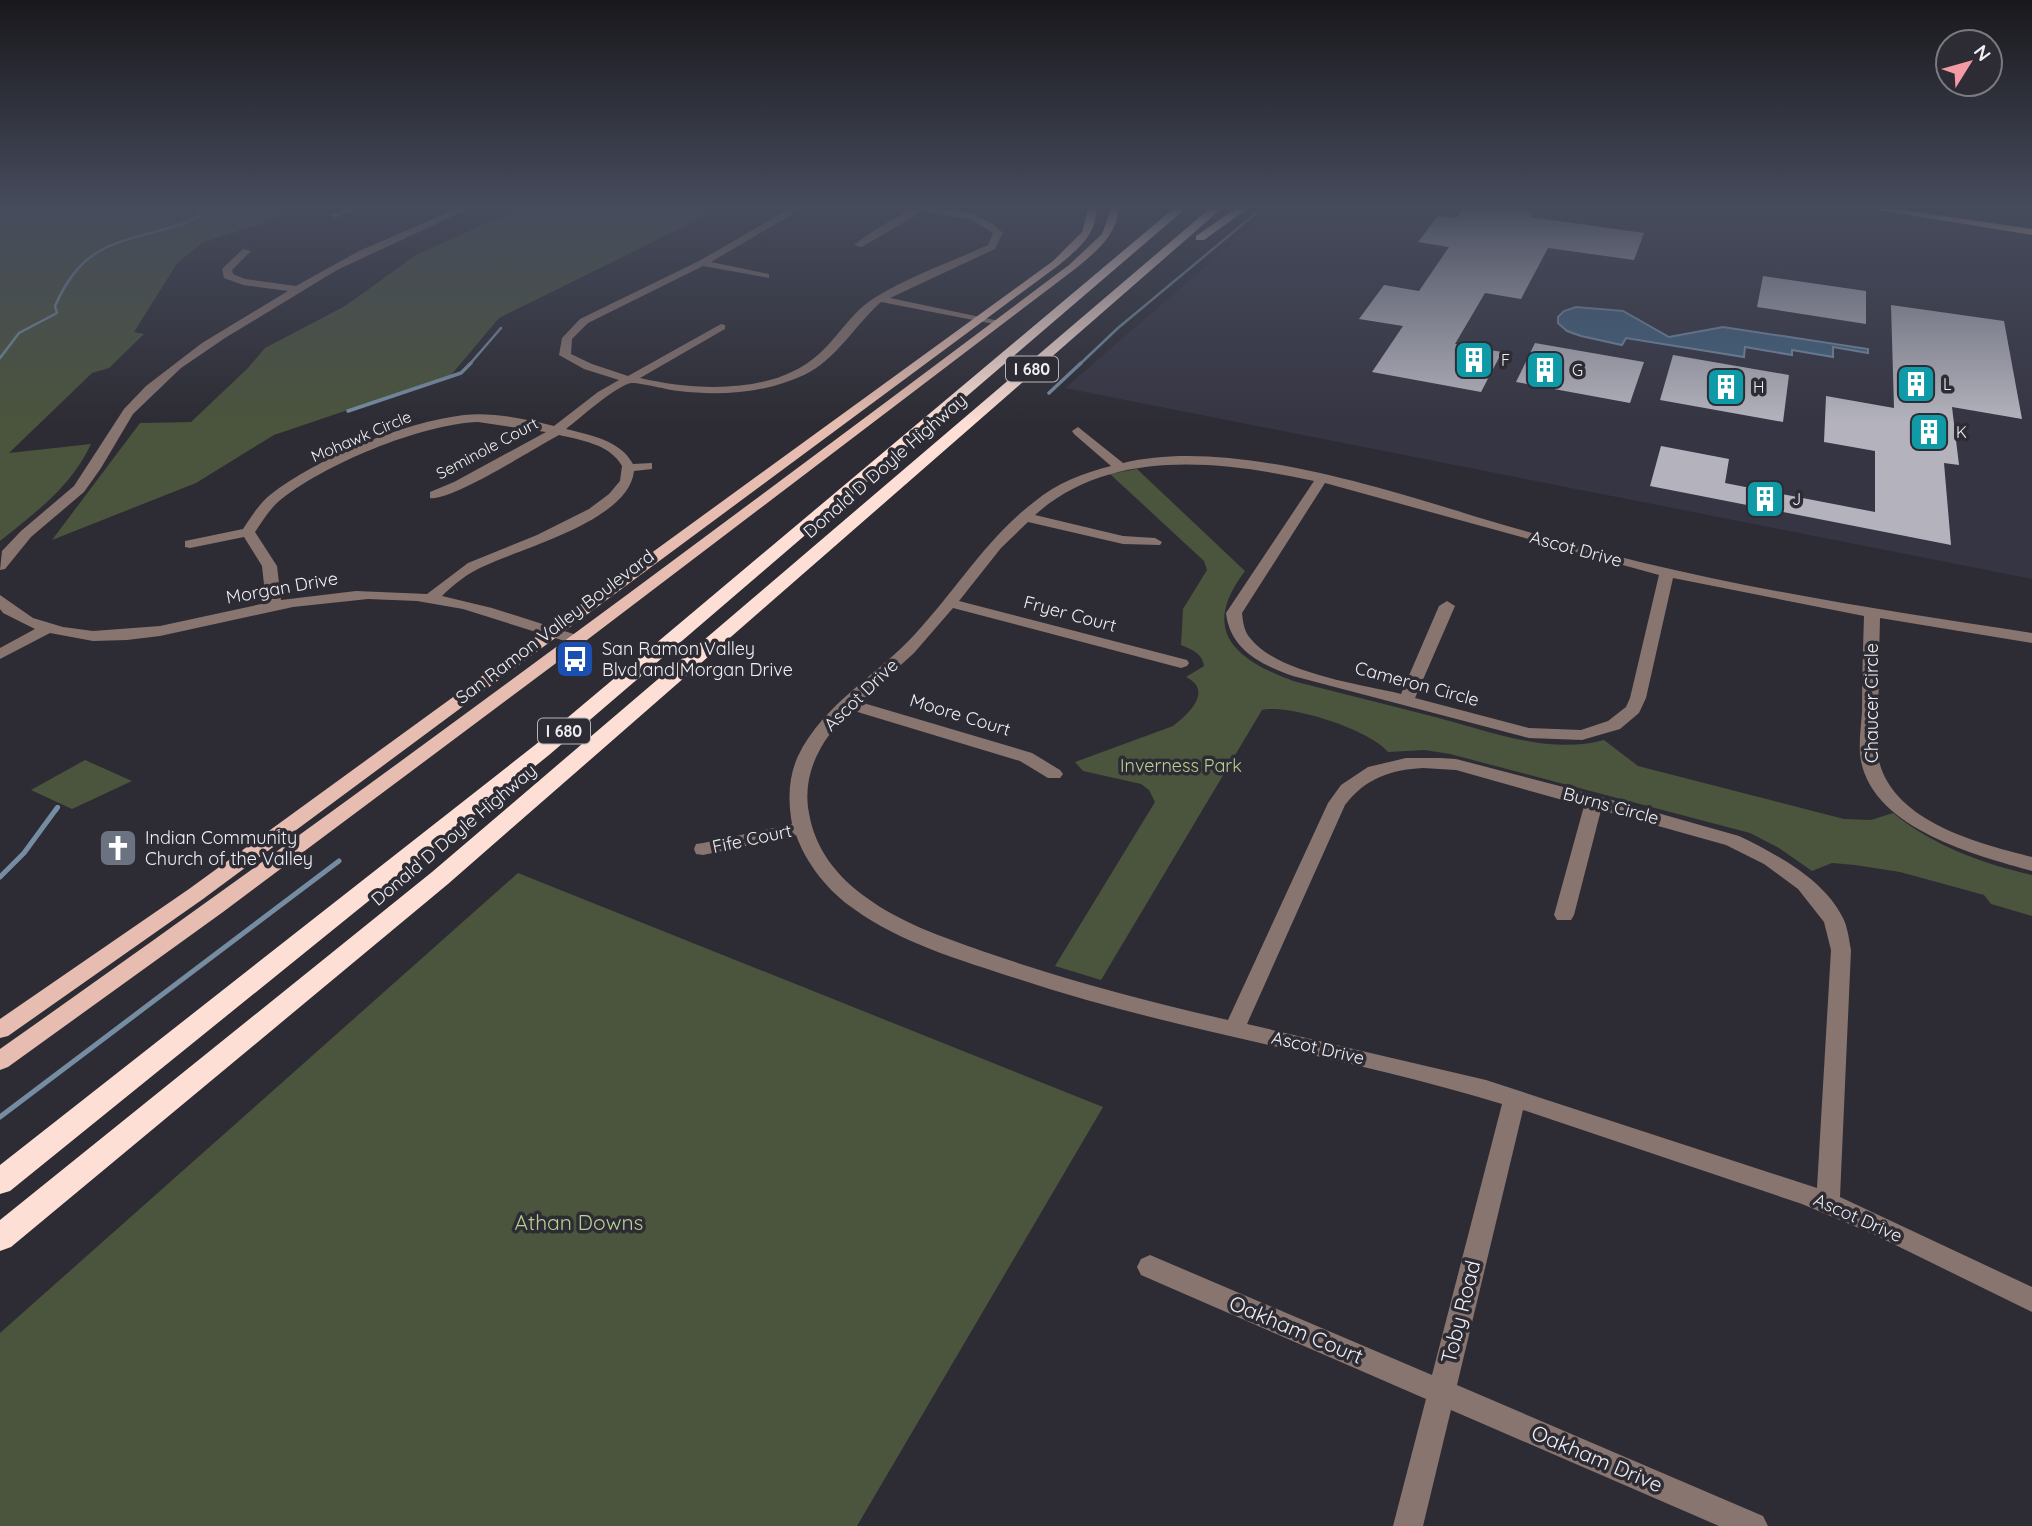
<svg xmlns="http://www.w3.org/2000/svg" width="2032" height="1526" font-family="Quicksand,sans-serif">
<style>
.built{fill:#363543}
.green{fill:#4b543d}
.water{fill:#42627f;stroke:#768ca2;stroke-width:2}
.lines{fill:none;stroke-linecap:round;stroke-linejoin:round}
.stream-far3{stroke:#768ca2;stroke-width:2.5}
.stream-far2{stroke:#768ca2;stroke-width:3.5}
.stream-far1{stroke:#768ca2;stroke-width:4.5}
.stream{stroke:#768ca2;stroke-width:5}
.building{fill:#b4b3bd}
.minor{fill:#89756f;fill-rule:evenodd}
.major{fill:#e6bdb0;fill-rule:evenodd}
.highway{fill:#fddfd5;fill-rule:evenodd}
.labels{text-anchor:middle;stroke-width:7;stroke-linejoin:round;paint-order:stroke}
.far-poi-label{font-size:16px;fill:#eeeef3;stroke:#2d2c34;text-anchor:start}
.shield{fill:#2d2c34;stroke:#b4b4ba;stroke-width:2}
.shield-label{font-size:16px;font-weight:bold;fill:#eeeef3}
.far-street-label{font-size:16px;fill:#eeeef3;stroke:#2d2c34}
.street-label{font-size:18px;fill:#eeeef3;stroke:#2d2c34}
.poi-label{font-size:18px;fill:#eeeef3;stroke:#2d2c34;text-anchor:start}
.park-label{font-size:18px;fill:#b7cf8f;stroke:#2d2c34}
.near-park-label{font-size:21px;fill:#b7cf8f;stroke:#2d2c34}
.near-street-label{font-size:21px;fill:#eeeef3;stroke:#2d2c34}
</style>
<rect width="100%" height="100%" fill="#2d2c34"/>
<path class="built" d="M1272,209H2032V579L1065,388Z"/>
<path class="green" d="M0,209H292L257,225L204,242L178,262L134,332L144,334L109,368L92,373L9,453L91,444C71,487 36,512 0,541Z
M517,209H720L499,318L451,375L274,435L196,483L52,540L140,423L191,422L248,368L265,348L345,306L416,255Z
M1137,469L1245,571C1200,630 1234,659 1293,681C1340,693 1388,705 1435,717C1488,731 1549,755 1604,740L1638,766L1844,819L1871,820L1893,813C1934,846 1981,863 2032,875V916L1991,904L1984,895L1900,872L1855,865L1832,863L1812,871L1779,848L1750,833L1450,754L1425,750L1388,752C1370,730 1290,704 1262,710L1101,980L1055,966L1155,802L1149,790L1141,784L1083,771L1075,762L1173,726C1188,714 1214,691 1186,677L1204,666C1203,654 1191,649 1181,645L1183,609L1207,570L1204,561L1110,474Z
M85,760L132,781L72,809L31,790Z
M518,873L1103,1107L857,1526H0V1333Z"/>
<path class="water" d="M1576,307L1623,311L1669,337L1723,327L1868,349V353L1833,347V357L1792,350V355L1745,347L1744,357L1626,338L1622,345L1581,336L1567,331L1558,323V317L1564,311Z"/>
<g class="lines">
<path class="stream-far3" d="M0,358L19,333L57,313L55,306C80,251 105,245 161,230C176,226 189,224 201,214L198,209
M469,365L501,328
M1079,365L1118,328L1261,209"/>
<path class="stream-far2" d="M1049,393L1081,363
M348,411L461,373L471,363"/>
<path class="stream-far1" d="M56,810L58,807"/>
<path class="stream" d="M0,877L24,853L57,808
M0,1117L339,861"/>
</g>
<path class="building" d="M1463,209H1510L1533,212L1530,217L1644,233L1634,260L1548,248L1521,299L1485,293L1455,344L1502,352L1481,392L1372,372L1403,326L1359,319L1384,285L1419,291L1449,247L1418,242L1438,216L1456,218Z
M1763,276L1866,291V324L1757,307Z
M1891,305L2004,321L2022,419L1952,407L1959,465L1944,463L1951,545L1650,486L1661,446L1729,459L1725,483L1875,512V451L1824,442L1826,396L1894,408Z
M1535,343L1644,362L1630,403L1516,382Z
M1673,355L1789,375L1783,422L1660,400Z"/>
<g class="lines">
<path class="minor" d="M343,209H356L335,218L330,215Z
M456,209H468L337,270L225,338L181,368L133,414L101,468L84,492L31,537L5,569L0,570L2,551L21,531L74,486L124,409L146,386L202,343L288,291L243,285L224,278L222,269L243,249L251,251L232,270L233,274L245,279L296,286L359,251Z
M789,209H801L711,262L769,274V278L703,266L588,323L572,339L571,354L592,364L628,376L721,324L725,325V329L640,378C696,391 774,395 819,354C839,336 853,310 876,297C908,277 953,261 988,245L993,233L970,219L923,211L862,247L854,245C865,236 903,211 916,209C942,205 984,212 1003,233L995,249L890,298L1004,322L999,325L881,302C855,325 836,360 804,375C766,393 720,396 679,391C668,390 639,382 631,383C617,385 579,419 566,429C590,435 620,440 633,464L652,463V469L634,471C629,521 521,548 482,567C467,574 454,584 442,596L492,608L583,637L585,640L583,643H571L463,609L417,601L368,599L293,607L160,636L127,640L93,641L50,633L0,659V648L35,629L3,613L0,609V595L33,618L63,627L93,631L160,626L266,603L262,566L244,537L190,548L185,547V541L243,529C251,517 259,504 270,495C317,458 404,422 464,415C494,412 525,419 554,426L598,392L619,380L584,369L559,355L562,338L580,319L699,261ZM478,422L546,432L454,482L430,492V498C451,502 536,447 559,435C580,440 610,444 622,466L620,481L609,494L589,509L537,535L468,563L427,594L356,591L281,600L277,566L255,532C262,522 269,510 278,502C322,465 421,424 478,422Z
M1078,427L1123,463C1228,437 1385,489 1487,520C1538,535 1589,549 1640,562C1769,593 1901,613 2032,633V643L1880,618C1879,650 1879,682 1878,715C1878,728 1875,744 1878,757C1891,822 1978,843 2032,857V871C1975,855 1867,827 1860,754C1859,741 1861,726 1862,712C1862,680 1863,648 1864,616L1673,578L1646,698L1639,713L1620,729L1582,740L1529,738L1293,676C1262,665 1230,650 1226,613L1314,481C1222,461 1111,447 1035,515L1123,536L1155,538L1162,542L1160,545L1123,544L1028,522L1001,548L959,601L1187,660L1189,663L1187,666L1181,668L953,608L914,653L860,702L1032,753L1060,770L1063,774L1060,778H1048L1020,761L851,710C823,737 801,772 809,813C815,849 837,877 867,898C901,923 943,937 982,951C1063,979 1145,1001 1228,1020L1328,803L1341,785L1368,767L1406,758H1440L1456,759L1594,795L1739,836C1776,854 1824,879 1843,918C1848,928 1849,940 1851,950L1840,1197L2032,1287V1312L1873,1234L1802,1204L1523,1110L1457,1385L1763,1516L1768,1526H1719L1451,1410L1423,1526H1393L1426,1399L1141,1275L1137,1267L1141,1259L1150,1255L1432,1375L1502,1104C1341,1055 1174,1031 1015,978C960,960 901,943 854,909C828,891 807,865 796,835L703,855L696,854L694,849L696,844L703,843L792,824C788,801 788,778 798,756C824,703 878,675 916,633C956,590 987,538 1034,502C1057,483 1083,473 1111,466L1074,434L1072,431ZM1325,483L1659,575L1630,698L1626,707L1608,721L1581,730L1529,728L1415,698L1455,606L1447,601L1439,606L1401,694C1359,684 1277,673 1250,638C1244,631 1243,622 1242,613ZM1423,768L1456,770L1584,806L1554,915L1557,920H1571L1574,915L1601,810L1726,845L1764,864L1798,889L1824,922L1831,950L1817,1188L1486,1080L1247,1024L1345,805C1366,778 1390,770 1423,768Z"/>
<path class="major" d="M1088,209H1096C1097,235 1077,250 1059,265L203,899L8,1036L0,1038V1019L189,889L1053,261L1082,232Z
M1111,209H1119C1116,236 1096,252 1075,269L583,643L223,912L8,1067L0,1070V1049C361,795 715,530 1069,265L1102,234Z
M1872,209H1895L2032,229V235Z"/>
<path class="highway" d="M1173,209H1185L549,755L10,1191L0,1194V1165L535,745Z
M1209,209H1221L448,884L11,1247L0,1251V1220L432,872Z
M1235,209H1247L1204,240H1196V236Z"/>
</g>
<linearGradient id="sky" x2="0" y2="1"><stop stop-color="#19181d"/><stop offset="0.49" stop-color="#464b5c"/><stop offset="1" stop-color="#464b5c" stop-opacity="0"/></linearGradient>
<rect width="2032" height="423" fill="url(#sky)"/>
<defs>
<g id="building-square" transform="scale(2.0125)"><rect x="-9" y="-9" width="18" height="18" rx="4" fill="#0f9aa8" stroke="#2d2c34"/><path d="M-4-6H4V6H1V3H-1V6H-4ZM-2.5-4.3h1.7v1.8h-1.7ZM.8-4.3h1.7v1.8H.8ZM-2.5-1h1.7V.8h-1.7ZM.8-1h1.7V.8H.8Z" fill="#fff"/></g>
<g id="bus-square" transform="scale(2.0125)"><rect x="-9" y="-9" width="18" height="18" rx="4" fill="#1a4fb4" stroke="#2d2c34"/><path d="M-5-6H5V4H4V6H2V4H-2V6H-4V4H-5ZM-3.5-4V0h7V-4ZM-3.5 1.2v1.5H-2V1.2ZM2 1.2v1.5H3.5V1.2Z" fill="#fff"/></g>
<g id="church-square" transform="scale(2.0125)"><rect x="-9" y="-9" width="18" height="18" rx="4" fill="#6b7280" stroke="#2d2c34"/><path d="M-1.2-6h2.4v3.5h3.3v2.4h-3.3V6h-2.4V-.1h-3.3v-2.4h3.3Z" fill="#fff"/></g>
</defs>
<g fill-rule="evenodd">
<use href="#building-square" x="1474" y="360"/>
<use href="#building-square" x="1545" y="370"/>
<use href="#building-square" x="1916" y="384"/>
<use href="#building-square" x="1726" y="387"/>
<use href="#building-square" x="1929" y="432"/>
<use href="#building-square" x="1765" y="499"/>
<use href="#bus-square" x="575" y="659"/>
<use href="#church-square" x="118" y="848"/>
</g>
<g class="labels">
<g class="far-poi-label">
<text x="1501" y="366">F</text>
<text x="1572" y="376">G</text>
<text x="1943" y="390">L</text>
<text x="1753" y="393">H</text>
<text x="1956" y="438">K</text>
<text x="1792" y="505">J</text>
</g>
<g class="shield">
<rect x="1006" y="356.5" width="52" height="25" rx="5"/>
<rect x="538" y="718.5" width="52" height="25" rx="5"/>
</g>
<g class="shield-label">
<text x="1032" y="375">I 680</text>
<text x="564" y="737">I 680</text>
</g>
<g class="far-street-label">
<text transform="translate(361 436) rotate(-23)" y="6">Mohawk Circle</text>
<text transform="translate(487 448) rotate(-28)" y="6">Seminole Court</text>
</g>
<g class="street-label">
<text transform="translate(885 466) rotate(-41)" y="6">Donald D Doyle Highway</text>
<text transform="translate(1576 549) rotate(15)" y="6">Ascot Drive</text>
<text transform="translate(282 588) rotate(-10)" y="6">Morgan Drive</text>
<text transform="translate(1070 614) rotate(15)" y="6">Fryer Court</text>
<text transform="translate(555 627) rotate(-37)" y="6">San Ramon Valley Boulevard</text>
<text transform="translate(1417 684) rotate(15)" y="6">Cameron Circle</text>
<text transform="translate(861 695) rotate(-44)" y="6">Ascot Drive</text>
<text transform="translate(1872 703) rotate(-90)" y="6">Chaucer Circle</text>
<text transform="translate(960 715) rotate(17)" y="6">Moore Court</text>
<text transform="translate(1611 806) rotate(15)" y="6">Burns Circle</text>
<text transform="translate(454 835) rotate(-40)" y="6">Donald D Doyle Highway</text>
<text transform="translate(752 839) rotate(-12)" y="6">Fife Court</text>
<text transform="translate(1318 1048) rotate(13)" y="6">Ascot Drive</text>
<text transform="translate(1858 1218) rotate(24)" y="6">Ascot Drive</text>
</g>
<g class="poi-label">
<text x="602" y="655">San Ramon Valley<tspan x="602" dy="21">Blvd and Morgan Drive</tspan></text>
<text x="145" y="844">Indian Community<tspan x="145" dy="21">Church of the Valley</tspan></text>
</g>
<g class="park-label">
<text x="1181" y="772">Inverness Park</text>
</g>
<g class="near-park-label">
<text x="579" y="1230">Athan Downs</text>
</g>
<g class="near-street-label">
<text transform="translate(1461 1312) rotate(-76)" y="7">Toby Road</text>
<text transform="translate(1296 1330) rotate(23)" y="7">Oakham Court</text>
<text transform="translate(1597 1459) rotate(23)" y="7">Oakham Drive</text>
</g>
</g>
<g transform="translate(1969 63) rotate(53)"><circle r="33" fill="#2d2c34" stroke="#7a7a80" stroke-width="2"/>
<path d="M0-5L12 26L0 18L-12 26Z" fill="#f49aa4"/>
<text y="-10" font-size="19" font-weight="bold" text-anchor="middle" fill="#eeeef3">N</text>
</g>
</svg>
